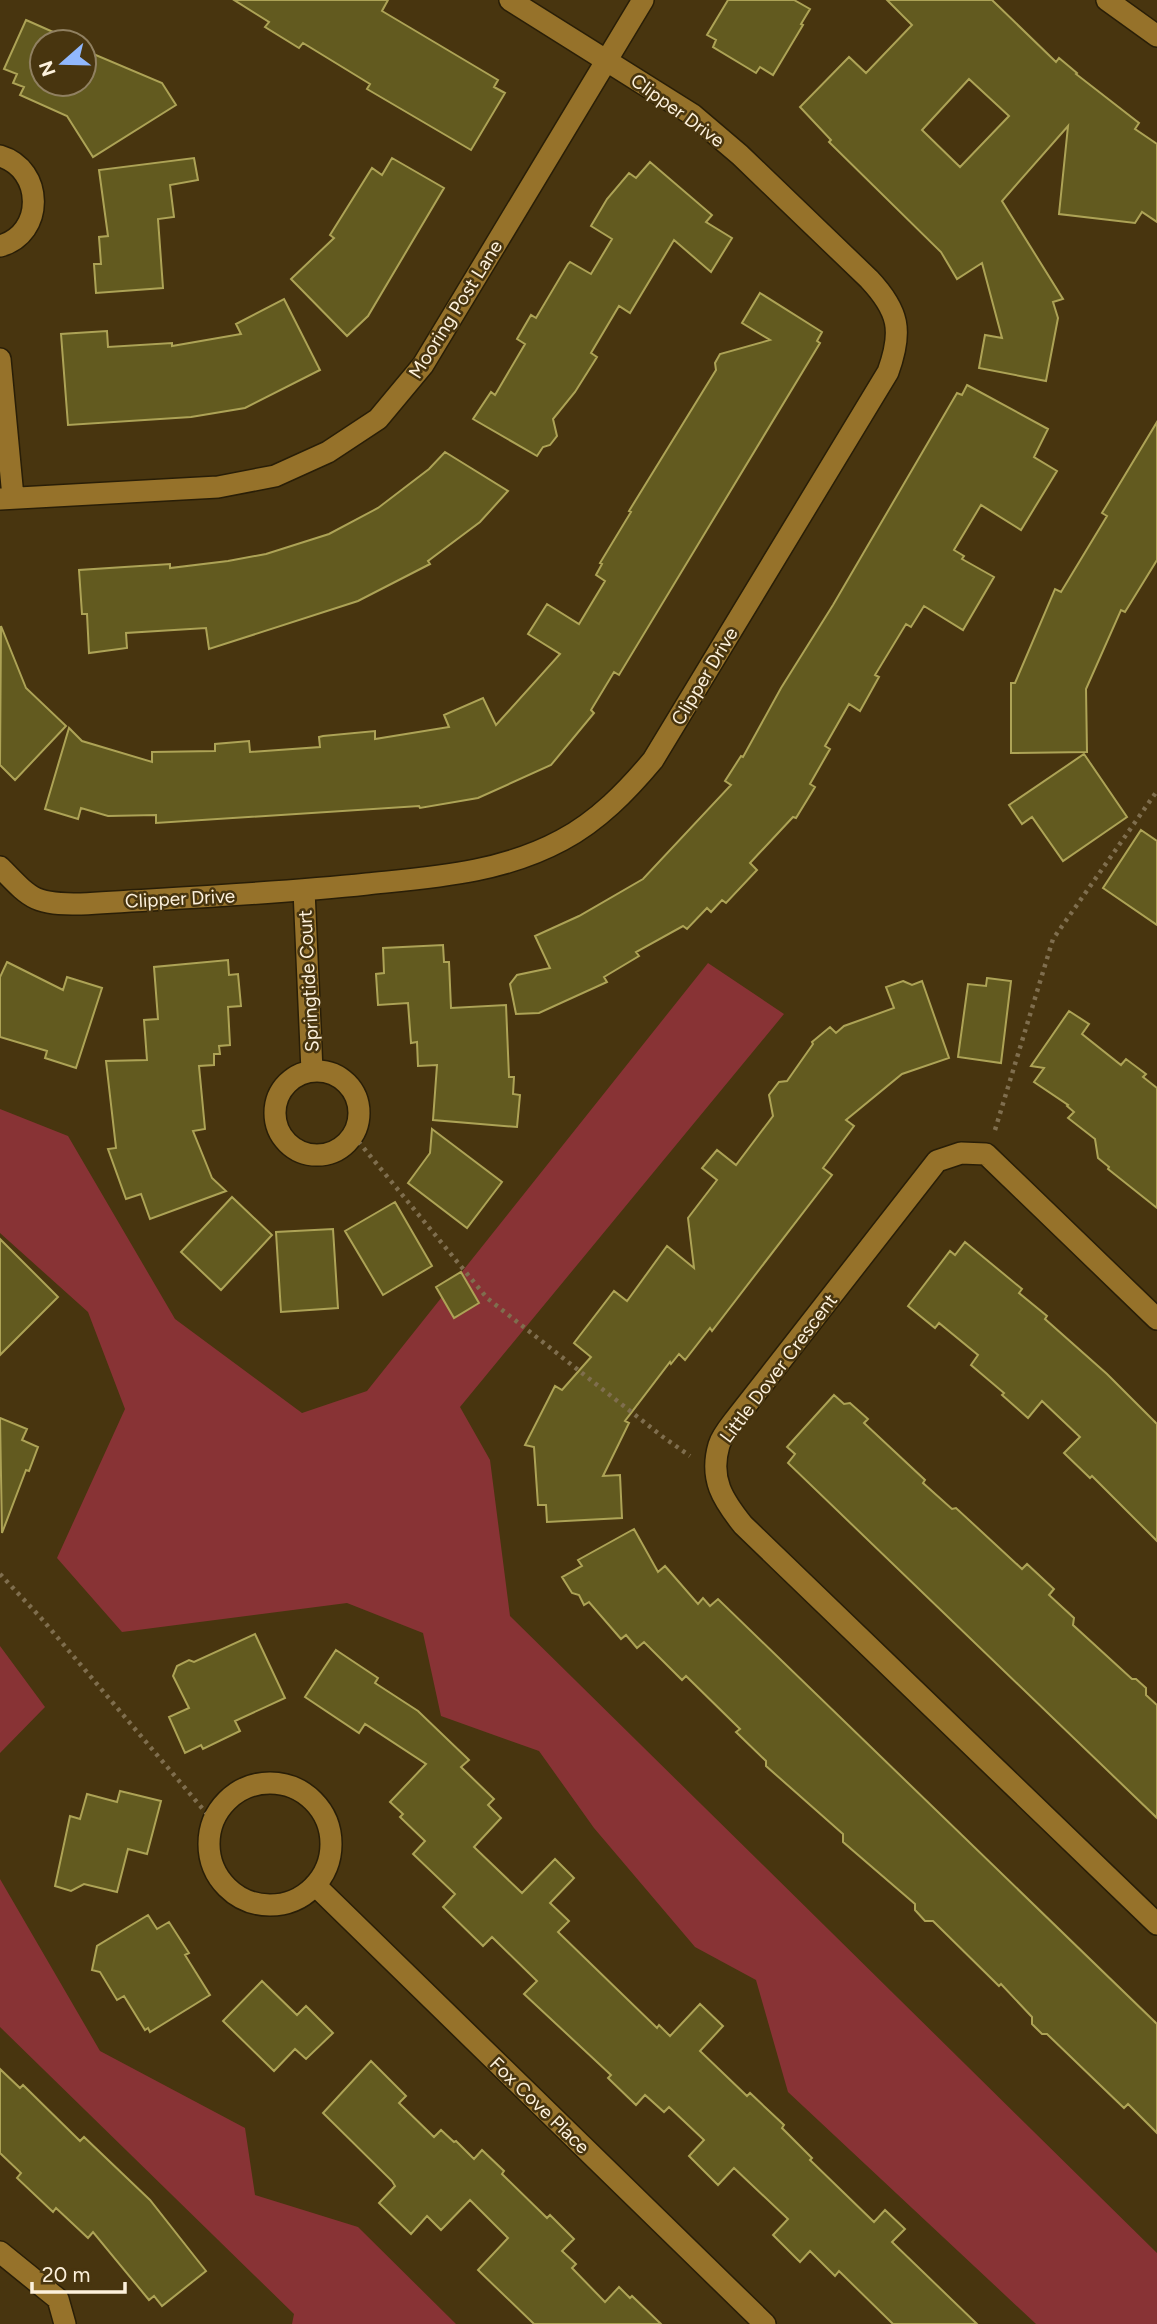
<svg xmlns="http://www.w3.org/2000/svg" width="1157" height="2324" font-family="Figtree,sans-serif">
<style>
.green{fill:#883335}
.building{fill:#625a1f;stroke:#ada356;stroke-width:2;fill-rule:evenodd}
.lines{fill:none;stroke-linecap:round;stroke-linejoin:round}
.minor-casing{stroke:#291e07;stroke-width:24}
.path{stroke:#7f6e4e;stroke-width:4.5;stroke-dasharray:3.5 5;stroke-linecap:butt}
.minor{stroke:#96722a;stroke-width:21}
.labels{text-anchor:middle;stroke-width:5;stroke-linejoin:round;paint-order:stroke}
.street-label{font-size:19px;fill:#fdf1dc;stroke:#48350f}
</style>
<rect width="100%" height="100%" fill="#48350f"/>
<path class="green" d="M708,963L784,1014L460,1407L490,1460L510,1616L1157,2253V2324H1036L788,2092L756,1980L695,1947L594,1828L539,1751L441,1716L423,1633L347,1603L122,1632L57,1558L125,1409L88,1312L0,1233V1109L68,1136L175,1319L302,1413L367,1391Z
M0,1646L45,1707L0,1753Z
M0,1879L100,2051L245,2128L255,2195L358,2227L456,2324H292L294,2314L0,2027Z"/>
<path class="building" d="M234,0H388L382,11L498,80L494,87L505,93L471,150L367,89L370,84L303,43L299,48L265,27L269,22Z
M728,0H794L810,9L801,24L803,25L773,75L760,67L756,73L713,47L716,40L707,35Z
M887,0H992L1056,62L1059,58L1077,73L1076,74L1139,123L1135,129L1157,144V222L1142,212L1135,223L1059,214L1068,126L1002,201L1063,299L1053,302L1058,318L1046,381L979,368L985,335L1002,338L982,263L957,279L941,252L829,142L831,140L800,107L849,57L866,73L912,25ZM969,79L1009,116L960,167L922,130Z
M26,20L60,35L58,39L66,42H42V84H84V50L162,83L176,105L93,157L67,116L20,95L24,87L13,83L17,74L4,69Z
M194,158L198,180L170,185L174,217L158,219L163,288L96,293L94,264H101L99,237L108,236L99,170Z
M392,158L444,188L368,316L347,336L291,279L334,238L330,235L372,168L382,175Z
M650,162L712,215L706,222L732,238L711,272L674,240L630,313L619,306L591,353L597,357L575,392L553,419L557,436L550,445L543,447L537,456L473,419L491,392L495,395L525,344L517,339L531,315L536,318L568,264L570,262L591,274L612,239L591,226L607,199L629,173L636,178Z
M760,293L822,332L817,341L820,343L619,675L614,672L591,710L594,713L551,765L478,798L420,808L419,806L156,823V815L108,816L81,808L78,819L45,809L69,728L82,741L152,762V752L215,751V744L249,741L250,752L320,747L319,737L323,736L375,731V739L449,727L444,715L483,698L496,725L560,654L528,634L547,604L579,624L605,581L596,575L602,564L600,563L631,512L629,511L716,370L715,363L720,354L770,340L742,323Z
M284,299L320,370L245,408L191,417L68,425L61,334L107,331L108,347L172,343V346L241,334L236,324Z
M967,385L1048,429L1034,457L1057,471L1021,530L981,505L954,550L964,556L962,559L994,577L963,630L924,606L911,627L906,624L875,675L879,677L860,711L849,704L825,746L830,749L810,784L815,787L796,818L793,817L750,863L757,870L726,903L722,900L711,912L707,908L687,929L683,926L636,952L639,956L604,977L607,982L539,1013L516,1014L510,984L517,975L550,968L535,936L579,916L643,879L731,785L725,781L741,756L743,757L781,688L833,605L957,393L962,395Z
M1157,422V560L1125,612L1121,610L1086,689L1087,752L1011,753V683H1015L1055,589L1061,592L1107,516L1102,513Z
M445,452L508,491L480,522L428,561L430,564L358,601L209,649L206,628L126,633L127,648L89,653L87,614H82L79,570L170,564V568L228,561L266,554L329,534L378,508L429,469Z
M1,626L26,688L66,726L15,780L0,765Z
M1084,754L1127,817L1063,861L1032,817L1022,824L1009,805Z
M1141,830L1157,841V925L1103,888Z
M443,945L444,962H449L451,1008L506,1005L509,1077H514L513,1094L520,1095L517,1127L433,1120L437,1065L418,1066L417,1042L411,1043L408,1003L378,1005L376,974L384,973L383,948Z
M228,960L229,975L238,974L241,1006L228,1007L230,1045L219,1046L220,1054H214V1065L199,1066L205,1129L193,1131L212,1178L226,1191L150,1219L141,1194L126,1199L108,1149L116,1148L106,1061L147,1060L144,1020L158,1019L154,967Z
M7,962L63,990L67,977L102,988L76,1068L45,1058L47,1051L0,1037V977Z
M987,978L1011,981L1001,1063L958,1057L968,984L986,986Z
M903,981L912,985L922,981L949,1058L902,1074L846,1120L854,1126L823,1168L832,1175L712,1331L710,1328L685,1360L679,1354L671,1364L670,1362L625,1421L629,1423L603,1476L620,1475L622,1518L547,1522L546,1505H538L534,1447L525,1445L555,1386L562,1390L591,1357L574,1343L614,1291L627,1301L667,1246L694,1268L688,1218L717,1180L702,1168L717,1150L736,1165L773,1116L769,1095L779,1082L787,1081L813,1044L812,1042L830,1027L836,1033L844,1026L894,1008L886,987Z
M1069,1011L1089,1024L1082,1034L1121,1065L1126,1059L1146,1074L1143,1077L1157,1088V1208L1108,1169L1109,1167L1098,1158L1095,1139L1068,1118L1074,1112L1067,1106L1068,1105L1034,1082L1044,1068L1031,1066Z
M432,1129L502,1182L467,1228L408,1183L430,1153Z
M232,1197L272,1235L221,1290L181,1252Z
M395,1202L432,1266L383,1295L345,1231Z
M333,1229L338,1308L281,1312L276,1232Z
M0,1239L58,1297L0,1355Z
M965,1242L1022,1289L1019,1293L1047,1316L1045,1319L1107,1374L1157,1424V1541L1092,1476L1090,1478L1064,1453L1080,1437L1042,1401L1028,1418L1002,1395L1004,1393L971,1365L978,1355L939,1323L935,1328L908,1306L950,1251L955,1255Z
M461,1272L479,1303L454,1318L436,1287Z
M834,1395L844,1404L850,1403L868,1419L864,1423L925,1480L923,1483L952,1509L956,1508L1022,1569L1027,1564L1054,1589L1049,1595L1074,1618L1073,1625L1132,1679H1136L1146,1688V1695L1157,1705V1818L788,1463L795,1454L787,1447Z
M0,1418L27,1429L22,1440L38,1447L29,1471L26,1470L2,1533Z
M634,1529L658,1572L665,1566L698,1604L703,1598L710,1606L718,1599L1157,2024V2133L1128,2104L1124,2108L1047,2034H1042L1032,2024V2017L1001,1984L999,1986L933,1921H925L915,1910V1904L843,1842V1834L766,1766V1761L736,1732L740,1729L686,1676L682,1680L644,1642L637,1648L626,1635L621,1639L589,1602L584,1605L579,1595L572,1593L562,1577L582,1566L578,1560Z
M255,1634L285,1698L235,1721L240,1731L203,1749L201,1745L185,1753L169,1717L189,1708L173,1676L177,1666L189,1660L194,1662Z
M336,1650L378,1678L375,1683L418,1711L469,1760L461,1767L494,1799L488,1805L501,1818L474,1847L522,1893L555,1859L574,1878L550,1903L569,1921L558,1932L657,2028L659,2025L670,2036L700,2004L723,2026L700,2051L747,2096L750,2093L784,2125L782,2128L812,2158L810,2160L874,2222L885,2210L905,2229L892,2242L977,2324H893L839,2271L835,2276L810,2251L800,2262L773,2235L788,2219L734,2168L718,2185L689,2156L704,2140L669,2107L664,2112L645,2095L636,2105L608,2078L611,2075L524,1994L537,1981L492,1937L483,1946L443,1907L455,1894L413,1854L425,1841L400,1817L403,1814L390,1802L426,1764L365,1724L359,1733L305,1697Z
M120,1791L161,1801L147,1854L128,1849L117,1892L84,1884L71,1891L55,1886L70,1816L80,1819L87,1794L117,1802Z
M148,1915L157,1929L169,1922L189,1953L185,1955L210,1995L150,2032L148,2028L145,2030L124,1996L117,2000L100,1972L92,1970L97,1946Z
M262,1981L297,2015L306,2006L333,2033L306,2059L295,2049L274,2071L223,2021Z
M371,2061L406,2096L399,2103L434,2137L441,2130L454,2142L456,2141L474,2159L482,2150L504,2171L502,2174L547,2218L550,2215L574,2239L562,2251L576,2264L572,2268L605,2302L619,2287L630,2298L632,2296L661,2324H534L478,2270L508,2238L470,2200L441,2230L427,2216L411,2234L379,2203L395,2186L392,2181L323,2113Z
M0,2069L20,2088L23,2085L80,2141L84,2137L150,2200L206,2271L162,2306L154,2296L149,2300L93,2232L88,2238L56,2208L53,2212L17,2178L21,2173L0,2153Z"/>
<g class="lines">
<g class="minor-casing">
<path id="minor" d="M1107,0L1157,36
M0,156C44,169 45,234 0,246
M0,359L13,497
M0,499L218,487L275,476L328,452L378,419L423,365L643,0
M0,867C32,900 34,904 81,904C176,898 272,894 367,884C434,877 501,873 562,840C598,821 627,791 653,760L888,372C903,331 899,311 869,279L740,155L693,115L510,0
M304,890L312,1071
M275 1113a42 42 0 1 1 84 0a42 42 0 1 1-84 0Z
M1157,1319L986,1154L961,1153L937,1161L737,1417C731,1425 722,1435 719,1445C709,1479 723,1500 743,1525L1157,1924
M209 1844a61 61 0 1 1 122 0a61 61 0 1 1-122 0Z
M315,1885L765,2324
M0,2252L58,2299L65,2324"/>
</g>
<path class="path" d="M995,1130L1053,939L1157,791
M353,1135L487,1298L663,1437L690,1456
M0,1574L41,1618L213,1821"/>
<use href="#minor" class="minor"/>
</g>
<g class="labels">
<g class="street-label">
<text transform="translate(678 110) rotate(36)" y="7">Clipper Drive</text>
<text transform="translate(455 309) rotate(-58)" y="7">Mooring Post Lane</text>
<text transform="translate(704 676) rotate(-59)" y="7">Clipper Drive</text>
<text transform="translate(180 898) rotate(-3)" y="7">Clipper Drive</text>
<text transform="translate(308 981) rotate(-93)" y="7">Springtide Court</text>
<text transform="translate(778 1368) rotate(-53)" y="7">Little Dover Crescent</text>
<text transform="translate(540 2105) rotate(44)" y="7">Fox Cove Place</text>
</g>
</g>
<g transform="translate(63 63) rotate(250)"><circle r="33" fill="#48350f" stroke="#908061" stroke-width="2"/>
<path d="M0-5L12 26L0 18L-12 26Z" fill="#91b8fd"/>
<text y="-10" font-size="19" font-weight="bold" text-anchor="middle" fill="#fdf1dc">N</text>
</g>
<path d="M32 2282v10h93v-10" fill="none" stroke="#fdf1dc" stroke-width="3.5"/>
<text x="42" y="2282" font-size="21" fill="#fdf1dc" stroke="#48350f" stroke-width="5" paint-order="stroke">20 m</text>
</svg>
